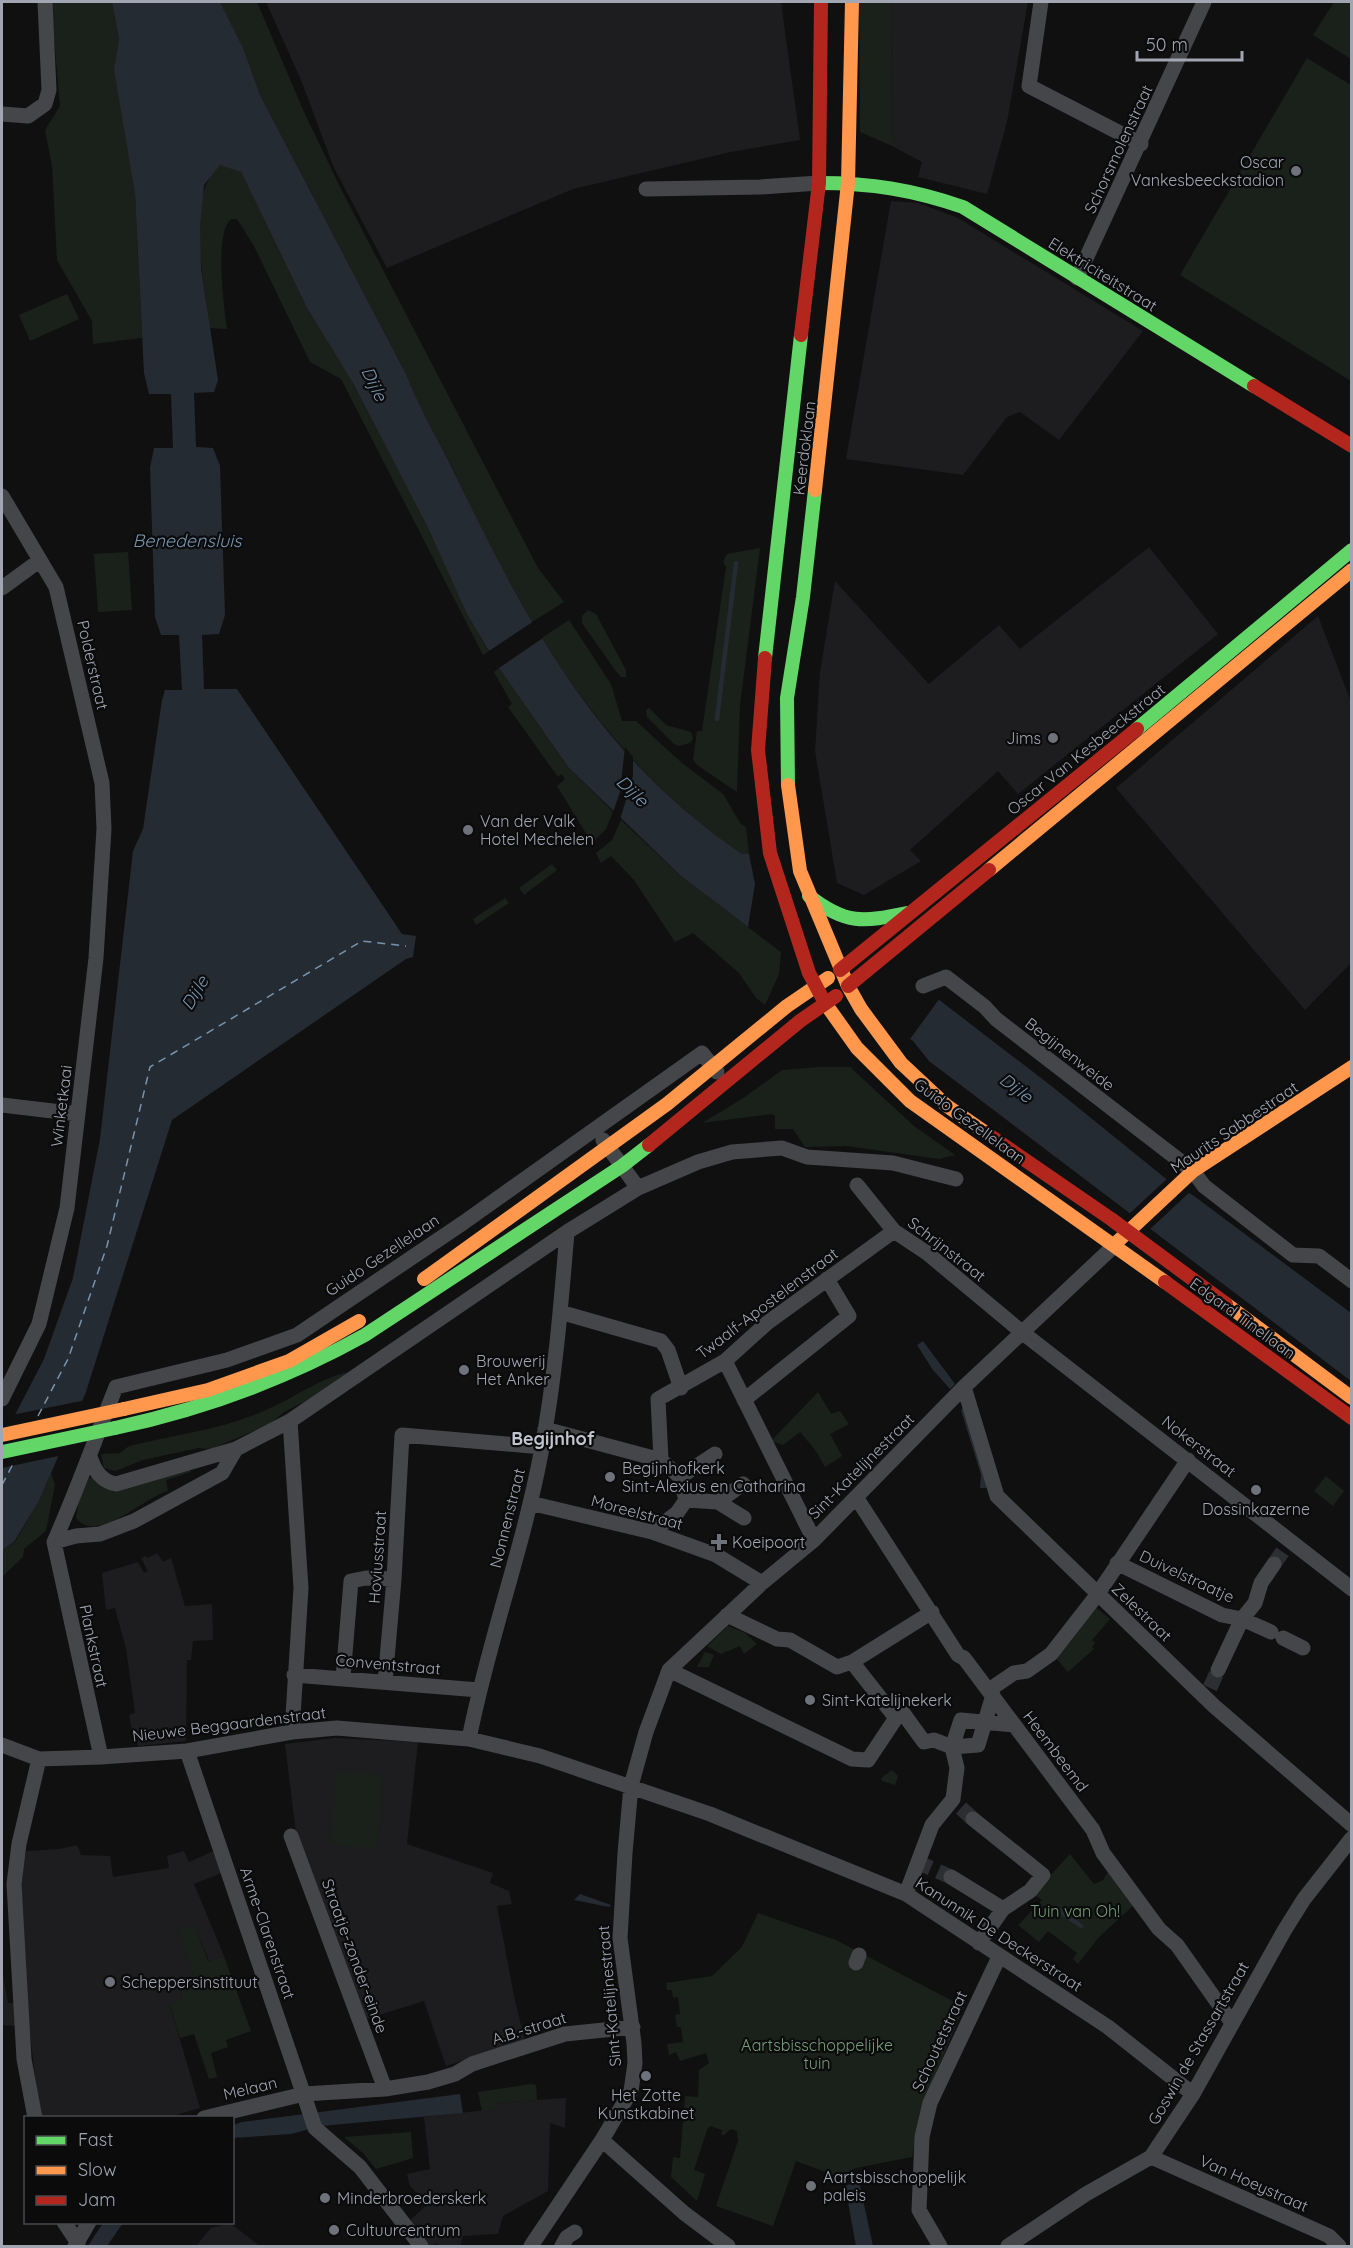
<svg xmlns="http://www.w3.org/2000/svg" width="1353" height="2248" font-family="Quicksand,sans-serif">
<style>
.built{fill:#1d1d1f}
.green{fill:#1a211b}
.water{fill:#252b32}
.pier{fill:#101011}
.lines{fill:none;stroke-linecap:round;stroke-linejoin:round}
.stream{stroke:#252b32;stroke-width:4.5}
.ferry{stroke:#7794af;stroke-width:1.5;stroke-dasharray:8 6;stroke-linecap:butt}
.street-tunnel{stroke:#2d2e31;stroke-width:15;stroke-dasharray:15 8;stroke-linecap:butt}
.street{stroke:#454649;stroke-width:15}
.fast{stroke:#63d668;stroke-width:14}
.slow{stroke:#ff974d;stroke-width:14}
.jam{stroke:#b3261e;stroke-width:14}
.fast-bridge{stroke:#63d668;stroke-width:14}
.slow-bridge{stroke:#ff974d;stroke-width:14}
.poi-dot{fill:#6e727a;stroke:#0b0b0c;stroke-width:2}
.labels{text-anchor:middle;stroke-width:4.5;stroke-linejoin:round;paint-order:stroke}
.street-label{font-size:16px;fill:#a1a6b2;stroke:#0b0b0c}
.poi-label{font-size:16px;fill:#a1a6b2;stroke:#0b0b0c;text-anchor:start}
.park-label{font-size:16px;fill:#779e7a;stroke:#0b0b0c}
.water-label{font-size:18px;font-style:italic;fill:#7794af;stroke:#0b0b0c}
.neighbourhood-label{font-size:18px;font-weight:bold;fill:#c2c5cf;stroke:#0b0b0c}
</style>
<rect width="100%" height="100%" fill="#101011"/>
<path class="built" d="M266,2H781L800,140L731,152L573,189L387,268L334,168L301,80Z
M891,2H1028L1007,122L987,194L918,177L922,162L892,146Z
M891,201L918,203L958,218L1143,331L1059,440L1020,412L1007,417L963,475L846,459Z
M1149,547L1218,634L1018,794L998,771L910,850L921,861L864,895L837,883L815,751L820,672L835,581L929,684L999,625L1020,649Z
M1318,616L1351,702L1352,962L1305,1010L1116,788Z
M157,1553L163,1562L171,1558L185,1606L212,1604L213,1640L193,1641L191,1660H187L186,1741L138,1746L137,1730L132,1731L129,1715L135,1713L126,1649L115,1608L106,1610L102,1573L138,1562L144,1573L148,1571L141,1558L146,1556L148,1558Z
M335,1738L418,1742L407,1844L493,1873L490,1883L509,1891L512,1904L497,1906L515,2001L525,2041L446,2066L424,2001L363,2020L296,1833L285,1744Z
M77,1845L81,1855L110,1856L113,1877L169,1868L167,1856L184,1851L189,1862L216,1850L224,1872L194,1884L224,1956L209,1961L194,1925L180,1930L198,1988L181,1993L182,1998L170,2006L200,2108L169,2117H40L23,1977L21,1883L26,1851L59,1849Z
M2,1970L8,2003H14L16,2026L2,2025Z
M566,2098L565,2128L550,2123L548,2191L503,2216L498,2234L463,2236L460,2246H441L435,2243L434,2246H428L408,2222L431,2201L425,2196L423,2199L410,2186L407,2174L430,2169L424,2117L495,2109V2103Z
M230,2223L260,2246H196L211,2228Z"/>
<path class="green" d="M51,2H112L119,41L115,66L135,194L142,338L93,344L92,321L57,260L52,166L45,130L60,106Z
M220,2H257L304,112L342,191L538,568L564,602L532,622L487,543L454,471L417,401L406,374L260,95L244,50Z
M859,2H891L892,146L860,132Z
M1334,2H1351V59L1313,35Z
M1307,58L1351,85V381L1180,275Z
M220,165L235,168L241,172L307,308L354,385L428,528L468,615L489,652L483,655L341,379L310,362L254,246L237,219H231C214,233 224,307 227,329L209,328C207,282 181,201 220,165Z
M67,294L79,319L30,341L19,315Z
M760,548L740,705L737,792L697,765L693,760L697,731H702L726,567L723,562L727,554Z
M128,552L132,610L98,612L94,554Z
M588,610L596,614L626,670V677H621L615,670L582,623V616Z
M569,620L611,684L622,721H636L682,763L723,794L741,824L746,827L749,854H742C656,796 598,724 540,639Z
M499,668L567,766L613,812L606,829L592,843L557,786L565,779L561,774L558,777L508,707L512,704L494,672Z
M649,708L666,725L691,732L693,739L690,743L679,746L674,744L647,717L646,710Z
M621,820L681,876L781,952L779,974L765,1005L756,998L739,973L693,933L675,942L634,880L611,856L601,863L596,853L612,840Z
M552,864L557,870L524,895L519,888Z
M505,898L509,903L476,925L473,919Z
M820,1067H850L914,1126L955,1155L939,1159L847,1146L805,1147L793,1129H775V1116L772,1114L702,1123L742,1099L782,1070Z
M348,1372L310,1399L284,1412L270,1424L211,1449L198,1448L143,1460L115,1471L104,1468L101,1454L120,1453L129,1446C174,1435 226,1429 268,1409C295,1397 319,1379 348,1372Z
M818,1392L831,1414L840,1411L849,1424L830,1434L842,1456L825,1467L816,1451L800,1432L783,1445L771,1441Z
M189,1468L191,1472L166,1480L168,1491C144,1497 97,1545 76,1518L78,1504L89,1478L92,1477L100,1485Z
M51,1473L55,1485L46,1531L24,1549L23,1557L2,1577V1550L15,1542L39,1501Z
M1326,1476L1344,1491L1333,1506L1314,1491Z
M1095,1607L1110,1619L1092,1640L1095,1643L1092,1647L1094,1649L1068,1672L1055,1657Z
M728,1626L745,1633L757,1644L744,1654L740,1646L721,1654L707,1646Z
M705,1652L714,1655L709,1667H697Z
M892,1770L898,1776L895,1785L882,1781L881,1778Z
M336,1772L382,1774L377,1848L331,1845Z
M1070,1854L1094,1884L1103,1880L1110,1869L1135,1904L1099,1937L1078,1964L1073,1959L1077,1953L1048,1931L1039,1942L1018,1925L1042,1900L1033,1894Z
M758,1913L836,1940L964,2007L926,2096L912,2157L856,2168L839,2177L796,2161L773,2226L716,2206L738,2141L737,2131L731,2129L724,2135H721L722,2130L710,2126L707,2130L694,2170L705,2174L697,2201L671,2177L673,2157L680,2158L685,2096L698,2097L699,2070L709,2063L706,2053L680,2061L676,2052L669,2055L667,2044L683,2042L681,2027H677L675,2015L680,2014L678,1997L673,1998L672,1990H667L666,1983L712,1976L742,1947Z
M194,1924L208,1961L224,1956L251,2031L226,2040L228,2047L211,2053L217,2077L209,2079L194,2034L180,2038L170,2005L182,1998L181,1993L198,1987L179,1930Z
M531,2084L536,2085L537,2100L495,2103L496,2109L482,2111L478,2092Z
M411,2132L413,2158L376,2169L364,2154L344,2137Z"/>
<path class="water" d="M112,2H220L244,50L260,95L406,374C419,408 438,439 454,472C527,624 598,756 742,854H749L1054,1088L1165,1178L1194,1196L1351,1313V1381L929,1061L913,1041L785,955L681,876L568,767L499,668L467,614L428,528L354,385L307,308L241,172L220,165L204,185L200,226L201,268L218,380L214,392L194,393L196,447L213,448L220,466L225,615L219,634L202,635L204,689H237L402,934L416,936L413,957L406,959L172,1120L86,1392L39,1501L14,1542L2,1550V1440L44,1359L73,1278L100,1139L133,851L143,829L162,700L165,690H182L179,635H161L155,617L150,468L154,448H173L171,394H149L144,373L135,194L114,69L119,40Z
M923,1341L955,1384L950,1389L933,1370L917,1345Z
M967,1404L988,1477L986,1488H980L981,1475L961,1410Z
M580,1894L611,1905L609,1907L574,1900Z
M1052,1905L1067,1911L1084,1926L1082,1929L1050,1908Z
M460,2094L463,2113L321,2126L291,2134L233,2138V2125L242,2122Z
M859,2181L873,2246H856L845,2186Z
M103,2223H123L107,2246H88Z"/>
<path class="pier" d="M534,621L543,638L496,670L486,653Z
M625,747L633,757V776L619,823L612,815L620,792Z
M749,854L940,998L910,1039L928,1062L911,1043L827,987L748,927L755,884Z
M1169,1177L1191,1191L1149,1230L1129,1214Z
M86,1400L63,1455L2,1468V1434L12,1415Z"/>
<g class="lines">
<path class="stream" d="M717,719L736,563"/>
<path class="ferry" d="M38,1416L68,1359L107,1246L150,1067L362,941L406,946
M2,1485L15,1460"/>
<path class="street-tunnel" d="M1274,1564L1285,1548
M1210,1688L1218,1670
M961,1808L973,1819
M917,1862L951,1877"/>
<path class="street" d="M1041,2L1029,86L1141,144
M2,114L28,116L45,104L49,90L45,2
M646,189L760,187L819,183
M1077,278L1204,2
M2,496L56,587L102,783L104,829L96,958L67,1208L39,1324L2,1399
M2,588L39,561
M923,986L946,977L985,1007L996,1019L1193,1171L1204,1186L1293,1255L1319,1256L1352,1281
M2,1105L78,1114
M603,1140L638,1188
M857,1185L894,1231L927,1253L1023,1333L1352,1589
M560,1312L661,1341L668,1350L681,1388
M725,1361L814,1540
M964,1387L997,1496L1214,1706L1352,1825
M744,1400L849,1316L827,1279
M290,1421L301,1588L292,1732
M545,1429L661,1460L680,1477L686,1500L677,1513L652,1532
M90,1457C95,1471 101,1481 116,1484L236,1449L290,1421L567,1232L638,1188L698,1162L732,1152L782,1148L807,1157L893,1163L956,1179
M661,1460L658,1399L725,1361L767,1323L894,1231
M680,1477L715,1454
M856,1497L958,1655L964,1658L1093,1830L1103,1853L1159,1929L1177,1945L1232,2023
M686,1500L718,1502L743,1484
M718,1502L744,1518
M530,1503L652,1532L716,1555L762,1583
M54,1542C77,1491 95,1439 116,1387L227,1360L297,1335L463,1223L702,1053L717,1072
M54,1542L101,1757
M54,1542L76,1536L100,1534L134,1521L222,1473L236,1449
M1117,1563L1222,1615L1242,1619L1271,1632
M727,1615L777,1639L790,1640L837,1667L852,1662L932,1612
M1283,1638L1303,1648
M852,1662L896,1718L903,1713L924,1742L934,1740L952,1747L957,1768L953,1799L932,1825L906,1894
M669,1670L852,1759L868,1760L896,1718
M1218,1670L1242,1619L1255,1603L1261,1583L1274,1564
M294,1675L479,1690
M343,1678L351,1581L366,1578L394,1579
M385,1682L394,1579L402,1435L542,1447
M989,1690L1014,1673L1027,1671L1051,1654L1097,1595L1188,1460
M993,1695L978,1745L952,1747L961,1720L1014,1725
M469,1739C488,1642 523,1549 541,1453C555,1380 561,1305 567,1232
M2,1745L39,1759L101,1757L187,1751L292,1732L337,1728L469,1739L540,1756L710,1814L906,1894L1108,2027L1193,2094
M187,1751L315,2128L360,2167L421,2246
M973,1819L1043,1875L1030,1891L1003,1909L979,1943
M291,1836L385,2089
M951,1877L1003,1909
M856,1963L859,1955
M35,2118L24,2059L14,1884L19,1844L39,1759
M204,2118L304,2094L385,2089L428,2082L455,2074L472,2064L565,2034L633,2027
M602,2140L684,2213L728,2246
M1151,2157L1329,2236L1339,2246
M64,2222L78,2243
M75,2246L89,2222
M531,2246L602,2140L631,2091L635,2063L634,2043L620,1938L625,1853L631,1786L646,1732L669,1670L762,1583L814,1540L964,1387L1114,1246
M562,2246L567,2237L575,2232
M940,2246L919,2210L922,2137L930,2103L999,1957
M1008,2246L1086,2194L1151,2157L1193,2094L1284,1931L1304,1899L1352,1838"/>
<path class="fast" d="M819,183C871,183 914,190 963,207L1254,386
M765,658L801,335
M1137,729L1352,550
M788,785L787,698L803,597L815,490
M809,896C846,925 863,922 907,913
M115,1428C204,1409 286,1379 365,1335L622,1166L649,1145"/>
<path class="slow" d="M815,490L848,183L852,2
M788,785L800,871L848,986L861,1009L901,1063L947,1106L986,1133
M989,870L1352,570
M825,1003L857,1048L910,1101L1165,1282
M1116,1243L1193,1171L1352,1067
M424,1279L667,1104L787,1006L828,978
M1226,1304L1352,1398
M124,1409L208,1390L289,1361L359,1321"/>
<path class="jam" d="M801,335L819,183L821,2
M1254,386L1352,446
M765,658L758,750L770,853L809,973L825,1003
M840,970L1137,729
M848,986L989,870
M986,1133L1111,1219L1226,1304
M649,1145L800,1021L836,996
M1165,1282L1352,1418"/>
<path class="fast-bridge" d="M2,1452L115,1428"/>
<path class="slow-bridge" d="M2,1435L124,1409"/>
</g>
<g class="poi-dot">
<circle cx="1296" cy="171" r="6"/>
<circle cx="1053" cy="738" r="6"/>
<circle cx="468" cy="830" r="6"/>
<circle cx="464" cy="1370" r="6"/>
<circle cx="610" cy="1477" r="6"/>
<circle cx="1256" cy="1490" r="6"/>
<path d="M716 1533h6v6h6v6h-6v6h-6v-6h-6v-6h6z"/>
<circle cx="810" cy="1700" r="6"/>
<circle cx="110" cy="1982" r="6"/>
<circle cx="646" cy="2076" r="6"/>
<circle cx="811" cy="2186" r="6"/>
<circle cx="325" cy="2198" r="6"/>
<circle cx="334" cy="2230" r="6"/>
</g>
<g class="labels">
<g class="street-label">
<text transform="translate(1118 149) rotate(-65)" y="6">Schorsmolenstraat</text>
<text transform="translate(1103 274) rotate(32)" y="6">Elektriciteitstraat</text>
<text transform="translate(804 448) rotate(-83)" y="6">Keerdoklaan</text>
<text transform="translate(93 665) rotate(77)" y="6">Polderstraat</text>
<text transform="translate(1086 749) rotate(-39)" y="6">Oscar Van Kesbeeckstraat</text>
<text transform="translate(1070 1054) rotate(38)" y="6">Begijnenweide</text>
<text transform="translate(61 1106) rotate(-83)" y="6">Winketkaai</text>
<text transform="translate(970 1121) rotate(36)" y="6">Guido Gezellelaan</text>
<text transform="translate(1234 1127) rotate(-34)" y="6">Maurits Sabbestraat</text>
<text transform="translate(947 1249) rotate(38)" y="6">Schrijnstraat</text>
<text transform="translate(382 1255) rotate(-34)" y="6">Guido Gezellelaan</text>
<text transform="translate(767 1303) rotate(-37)" y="6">Twaalf-Apostelenstraat</text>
<text transform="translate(1243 1318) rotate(36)" y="6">Edgard Tinellaan</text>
<text transform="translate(1199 1446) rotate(38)" y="6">Nokerstraat</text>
<text transform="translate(861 1466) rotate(-45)" y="6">Sint-Katelijnestraat</text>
<text transform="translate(637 1512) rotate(15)" y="6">Moreelstraat</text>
<text transform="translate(507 1518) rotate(-76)" y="6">Nonnenstraat</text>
<text transform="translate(377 1557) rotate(-86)" y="6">Hoviusstraat</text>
<text transform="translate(1187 1576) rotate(25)" y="6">Duivelstraatje</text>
<text transform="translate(1142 1612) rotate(44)" y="6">Zelestraat</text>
<text transform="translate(94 1646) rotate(78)" y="6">Plankstraat</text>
<text transform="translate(388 1664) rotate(5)" y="6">Conventstraat</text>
<text transform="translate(229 1724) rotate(-7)" y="6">Nieuwe Beggaardenstraat</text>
<text transform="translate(1056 1751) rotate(53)" y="6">Heembeemd</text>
<text transform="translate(268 1933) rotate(71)" y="6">Arme-Clarenstraat</text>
<text transform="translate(999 1934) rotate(33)" y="6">Kanunnik De Deckerstraat</text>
<text transform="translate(355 1956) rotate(70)" y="6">Straatje-zonder-einde</text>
<text transform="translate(609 1996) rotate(-95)" y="6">Sint-Katelijnestraat</text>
<text transform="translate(529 2028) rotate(-17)" y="6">A.B.-straat</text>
<text transform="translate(939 2041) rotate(-65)" y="6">Schoutetstraat</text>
<text transform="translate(1198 2043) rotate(-60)" y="6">Goswin de Stassartstraat</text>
<text transform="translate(250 2088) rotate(-13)" y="6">Melaan</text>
<text transform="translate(1254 2183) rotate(24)" y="6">Van Hoeystraat</text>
</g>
<g class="poi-label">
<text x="1284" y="168" text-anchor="end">Oscar<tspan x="1284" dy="18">Vankesbeeckstadion</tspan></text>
<text x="1041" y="744" text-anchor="end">Jims</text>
<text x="480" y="827">Van der Valk<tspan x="480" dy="18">Hotel Mechelen</tspan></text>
<text x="476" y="1367">Brouwerij<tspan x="476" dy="18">Het Anker</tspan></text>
<text x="622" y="1474">Begijnhofkerk<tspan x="622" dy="18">Sint-Alexius en Catharina</tspan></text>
<text x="1256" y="1515" text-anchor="middle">Dossinkazerne</text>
<text x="732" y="1548">Koeipoort</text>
<text x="822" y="1706">Sint-Katelijnekerk</text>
<text x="122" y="1988">Scheppersinstituut</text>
<text x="646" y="2101" text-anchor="middle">Het Zotte<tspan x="646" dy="18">Kunstkabinet</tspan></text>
<text x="823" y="2183">Aartsbisschoppelijk<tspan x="823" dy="18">paleis</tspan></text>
<text x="337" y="2204">Minderbroederskerk</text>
<text x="346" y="2236">Cultuurcentrum</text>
</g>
<g class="park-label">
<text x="1075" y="1917">Tuin van Oh!</text>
<text x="817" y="2051">Aartsbisschoppelijke<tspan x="817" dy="18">tuin</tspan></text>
</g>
<g class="water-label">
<text transform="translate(374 384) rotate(64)" y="6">Dijle</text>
<text x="187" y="547">Benedensluis</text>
<text transform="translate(632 791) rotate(44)" y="6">Dijle</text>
<text transform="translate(195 993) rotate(-59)" y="6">Dijle</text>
<text transform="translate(1016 1088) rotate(37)" y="6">Dijle</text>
</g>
<g class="neighbourhood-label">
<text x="553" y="1445">Begijnhof</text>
</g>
</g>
<rect width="1353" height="2248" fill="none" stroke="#a1a6b2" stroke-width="6"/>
<rect x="24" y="2116" width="210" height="108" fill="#0b0b0c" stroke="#47494e" stroke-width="1.5"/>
<rect x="36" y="2136" width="30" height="9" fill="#63d668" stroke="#47494e" stroke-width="1.5"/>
<text x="78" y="2146" font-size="18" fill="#a1a6b2">Fast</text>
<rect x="36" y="2166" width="30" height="9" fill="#ff974d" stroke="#47494e" stroke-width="1.5"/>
<text x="78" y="2176" font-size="18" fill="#a1a6b2">Slow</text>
<rect x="36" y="2196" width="30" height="9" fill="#b3261e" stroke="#47494e" stroke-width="1.5"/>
<text x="78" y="2206" font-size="18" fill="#a1a6b2">Jam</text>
<path d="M1137 51v9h105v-9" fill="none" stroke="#a1a6b2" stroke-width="3"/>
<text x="1146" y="51" font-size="18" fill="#a1a6b2" stroke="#0b0b0c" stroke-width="4.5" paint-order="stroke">50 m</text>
</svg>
